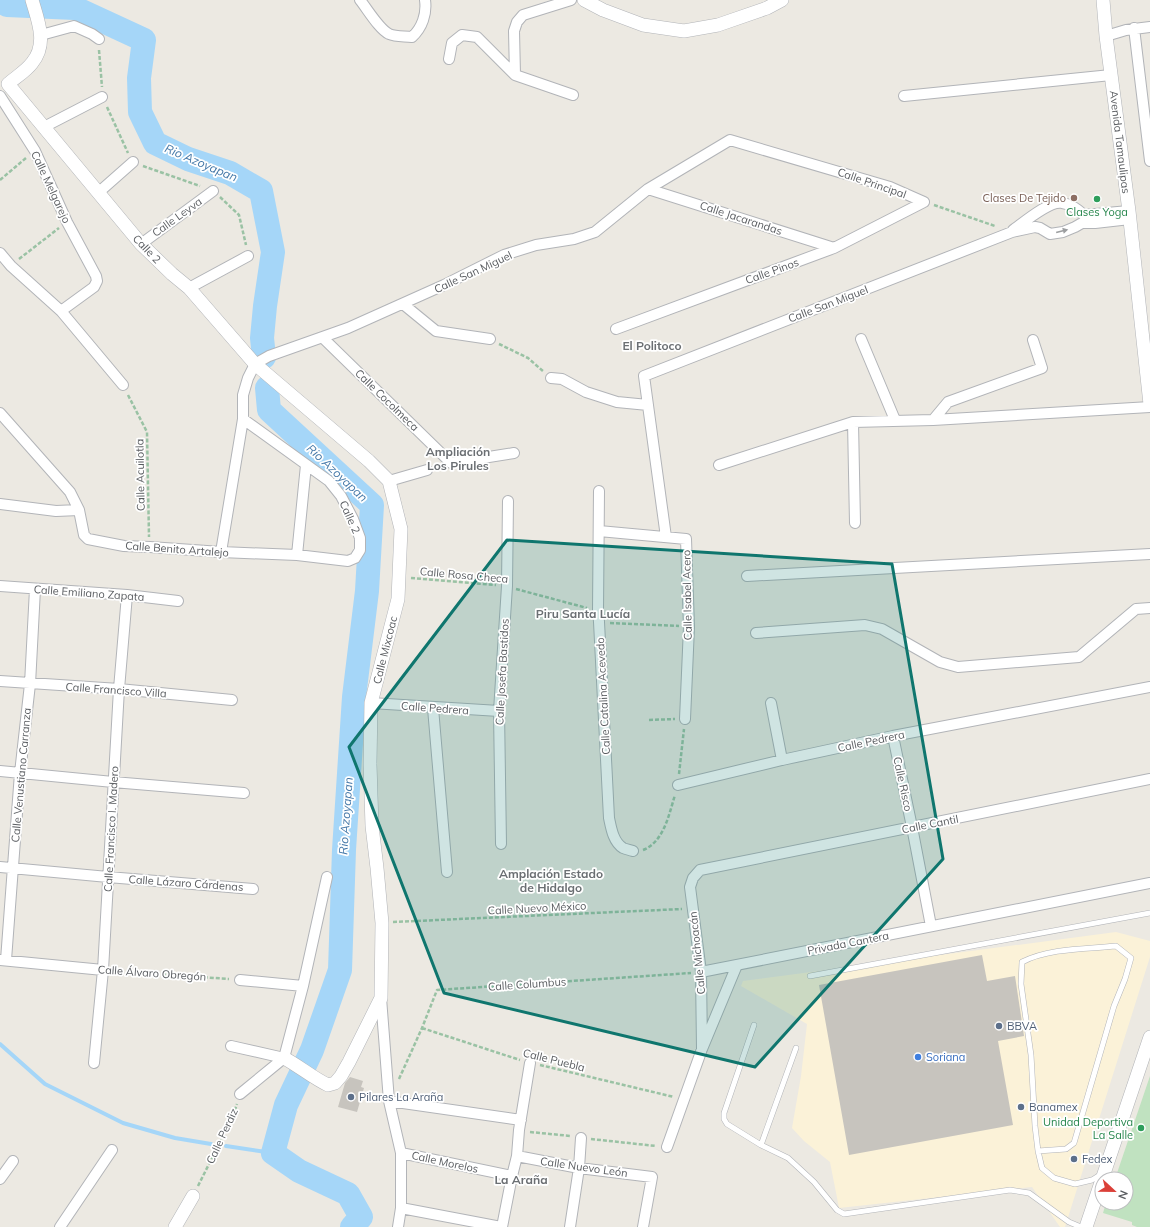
<svg xmlns="http://www.w3.org/2000/svg" width="1150" height="1227" font-family="Mulish,sans-serif">
<style>
.commercial{fill:#fbf2d8}
.green{fill:#c0e2c0}
.lines{fill:none;stroke-linecap:round;stroke-linejoin:round}
.stream{stroke:#a5d6f8;stroke-width:4}
.river{stroke:#a5d6f8;stroke-width:24}
.building{fill:#c7c4be}
.service-casing{stroke:#b2b4b8;stroke-width:6}
.minor-casing{stroke:#b2b4b8;stroke-width:12}
.tertiary-casing{stroke:#b2b4b8;stroke-width:14}
.path{stroke:#9ac2a4;stroke-width:2.5;stroke-dasharray:4 2;stroke-linecap:butt}
.service{stroke:#fff;stroke-width:5}
.minor{stroke:#fff;stroke-width:10}
.tertiary{stroke:#fff;stroke-width:13}
.oneway{fill:#9c9ea0}
.marked{fill:#0f766e;fill-opacity:0.2;stroke:#0f766e;stroke-width:3;stroke-linejoin:round}
.education-dot{fill:#8d6e63;stroke:#fff;stroke-width:1.5}
.leisure-dot{fill:#2e9e5b;stroke:#fff;stroke-width:1.5}
.service-dot{fill:#5c6f8a;stroke:#fff;stroke-width:1.5}
.shop-dot{fill:#3f7fe0;stroke:#fff;stroke-width:1.5}
.labels{text-anchor:middle;stroke-width:3.5;stroke-linejoin:round;paint-order:stroke}
.street-label{font-size:11px;fill:#5a5d61;stroke:#fff}
.education-label{font-size:11px;fill:#785e54;stroke:#fff;text-anchor:end}
.leisure-label{font-size:11px;fill:#27864d;stroke:#fff}
.service-label{font-size:11px;fill:#4e5e75;stroke:#fff;text-anchor:start}
.shop-label{font-size:11px;fill:#366cbe;stroke:#fff;text-anchor:start}
.water-label{font-size:12px;font-style:italic;fill:#4478a8;stroke:#fff}
.neighbourhood-label{font-size:12px;font-weight:bold;fill:#6b6f73;stroke:#fff}
</style>
<rect width="100%" height="100%" fill="#ece9e2"/>
<path class="commercial" d="M1116,932L1150,941V957L1065,1227H1060L1032,1187L839,1208L830,1162L804,1141L792,1128L801,1076L807,1024L741,986L743,981Z"/>
<path class="green" d="M1150,1076V1227H1137L1132,1225V1222L1103,1213L1106,1203H1126V1179H1115Z"/>
<g class="lines">
<path class="stream" d="M0,1044L45,1084L123,1123L175,1138L211,1144
M226,1146L273,1153"/>
<path class="river" d="M4,0L7,5L75,8L144,40L139,78L140,112L155,143L188,159L230,173L261,191L273,252L265,306L262,338L264,357
M267,388L269,410L372,505L367,591L354,697L344,850L340,970L312,1050L286,1105L273,1153L299,1171L348,1194L361,1217L352,1227"/>
</g>
<path class="building" d="M982,955L987,981L1015,976L1024,1036L998,1041L1013,1125L849,1155L819,985Z
M350,1077L363,1081L361,1087L364,1088L357,1112L338,1107L345,1083Z"/>
<g class="lines">
<g class="service-casing">
<path id="service" d="M810,976L1150,913
M754,1025L724,1113V1119L727,1124L761,1145L788,1158L814,1182L837,1210L844,1214L1010,1190L1029,1193L1069,1222L1081,1227
M761,1145L796,1048
M1038,1151L1066,1149L1074,1143L1114,1006L1125,979L1131,958L1116,946C1087,949 1049,948 1022,962L1021,984L1031,1055L1035,1126L1038,1151L1042,1168L1054,1178L1075,1184L1092,1180L1100,1175"/>
</g>
<g class="minor-casing">
<path id="minor" d="M360,0C368,10 379,29 389,34C396,37 404,36 412,37C422,28 427,14 425,0
M1134,28L1150,161
M41,35L74,26L92,34L99,39
M1106,36L1126,30L1150,27
M449,59L452,43L462,35L477,37L515,75L573,95
M515,75L514,31L517,22L523,15L571,0
M0,96L35,151L67,222L96,276L97,281L94,287L61,311
M904,96L1111,75
M44,127L102,97
M648,189L834,248
M99,192L133,162
M1013,230C1023,223 1050,200 1062,203C1071,204 1077,209 1084,215L1129,211
M141,244L213,191
M0,253L11,266L61,311L123,385
M189,288L248,256
M403,304L436,331L490,339
M616,329L834,248L924,202
M322,337L451,463L514,453
M861,339L895,420
M551,378L562,379L586,392L617,402L648,405
M0,413L70,492L79,510L84,535L88,539L124,546L150,547L221,552L297,555L348,561L355,558L360,550V538L353,519L341,496L329,481L243,419V395L248,378L255,364L269,356L348,328L444,285L504,255L536,245L574,239L595,232L648,189L730,140L890,187L924,202
M933,420L948,402L1042,368L1033,340
M853,422L855,523
M719,465L853,422L933,420L1150,407
M389,481L427,470
M599,491L598,611L599,622L609,818C611,827 613,842 623,848C625,849 630,850 633,851
M0,504L56,511L79,510
M599,531L686,539L689,627L685,719
M666,537L644,376L1012,232L1035,227L1040,228L1050,234L1063,232L1075,227L1082,223H1095L1130,219
M221,552L243,419
M297,555L306,465
M747,576L1150,554
M0,586L127,595L178,601
M756,633L865,625L882,629L940,662L958,667L1079,657L1136,609L1150,608
M0,681L119,689L232,700
M371,703L499,711
M771,703L782,760
M433,708L447,872
M893,736L912,827L931,926
M0,771L113,782L244,793
M678,785L782,760L893,736L1150,687
M501,844L499,711L507,586L508,501
M0,867L108,877L253,889
M0,960L103,970
M6,960L20,773L30,684L35,589
M701,972L1150,883
M240,980L303,986
M381,998L389,1101L401,1153V1208L398,1227
M231,1046L284,1058
M702,1049L701,972L690,887L693,878L700,870L1150,779
M94,1063L103,970L119,689L127,595
M240,1094L284,1058L303,986L327,877
M389,1101L521,1120
M667,1147L702,1049L737,965
M401,1153L512,1176
M517,1156L579,1168L652,1177L643,1227
M0,1179L13,1161
M401,1208L501,1227
M60,1227L112,1150
M502,1227L512,1176L517,1156L519,1130L530,1063
M570,1227L579,1168L581,1138"/>
</g>
<g class="tertiary-casing">
<path id="tertiary" d="M32,0C38,21 48,44 32,63C26,71 16,77 8,84L141,244L172,274L189,288L255,364L369,461L389,481L401,529L398,599L371,703L370,764L372,826L377,868L382,923L381,998L349,1062L341,1076L335,1083L328,1085C313,1078 299,1066 284,1058
M584,0L603,10L643,25L684,31L718,25L767,8L782,0
M1103,0L1106,36L1129,211L1150,404
M175,1227L193,1196
M1086,1227L1150,1037"/>
</g>
<path class="path" d="M99,50L102,87
M107,107L128,153
M143,166L200,186
M0,180L26,158
M220,197L239,215L246,245
M934,205L995,226
M19,259L59,228
M499,344L528,358L544,372
M128,395L147,432L149,537
M411,578L496,585
M516,589L587,608
M610,623L679,626
M649,720L675,719
M679,774L684,729
M643,850C664,842 669,814 675,795
M393,922L682,909
M114,971L229,979
M422,1028L520,1060
M540,1065L674,1097
M399,1079L422,1028L437,990L691,973
M530,1132L571,1136
M591,1139L656,1146
M198,1186L232,1118L237,1104"/>
<use href="#service" class="service"/>
<use href="#minor" class="minor"/>
<use href="#tertiary" class="tertiary"/>
</g>
<defs><path id="oneway-solid" d="M-6-.8H1V-3.2L6.5 0L1 3.2V.8H-6Z"/></defs>
<use class="oneway" href="#oneway-solid" transform="translate(1062 231) rotate(-14)"/>
<path class="marked" d="M507,540L892,564L943,859L755,1067L444,993L349,747Z"/>
<circle class="education-dot" cx="1074" cy="198" r="4"/>
<g class="leisure-dot">
<circle cx="1097" cy="199" r="4"/>
<circle cx="1141" cy="1128" r="4"/>
</g>
<g class="service-dot">
<circle cx="999" cy="1026" r="4"/>
<circle cx="351" cy="1097" r="4"/>
<circle cx="1021" cy="1107" r="4"/>
<circle cx="1074" cy="1159" r="4"/>
</g>
<circle class="shop-dot" cx="918" cy="1057" r="4"/>
<g class="labels">
<g class="street-label">
<text transform="translate(1120 142) rotate(83)" y="4">Avenida Tamaulipas</text>
<text transform="translate(872 183) rotate(19)" y="4">Calle Principal</text>
<text transform="translate(51 187) rotate(65)" y="4">Calle Melgarejo</text>
<text transform="translate(177 217) rotate(-36)" y="4">Calle Leyva</text>
<text transform="translate(741 218) rotate(18)" y="4">Calle Jacarandas</text>
<text transform="translate(147 249) rotate(46)" y="4">Calle 2</text>
<text transform="translate(772 271) rotate(-20)" y="4">Calle Pinos</text>
<text transform="translate(473 272) rotate(-25)" y="4">Calle San Miguel</text>
<text transform="translate(828 304) rotate(-21)" y="4">Calle San Miguel</text>
<text transform="translate(387 400) rotate(44)" y="4">Calle Cocolmeca</text>
<text transform="translate(140 475) rotate(-91)" y="4">Calle Acuilotla</text>
<text transform="translate(350 517) rotate(66)" y="4">Calle 2</text>
<text transform="translate(177 549) rotate(4)" y="4">Calle Benito Artalejo</text>
<text transform="translate(464 575) rotate(5)" y="4">Calle Rosa Checa</text>
<text transform="translate(89 593) rotate(4)" y="4">Calle Emiliano Zapata</text>
<text transform="translate(687 595) rotate(-91)" y="4">Calle Isabel Acero</text>
<text transform="translate(385 650) rotate(-76)" y="4">Calle Mixcoac</text>
<text transform="translate(502 672) rotate(-87)" y="4">Calle Josefa Bastidos</text>
<text transform="translate(116 690) rotate(4)" y="4">Calle Francisco Villa</text>
<text transform="translate(603 696) rotate(-93)" y="4">Calle Catalina Acevedo</text>
<text transform="translate(435 708) rotate(4)" y="4">Calle Pedrera</text>
<text transform="translate(871 741) rotate(-12)" y="4">Calle Pedrera</text>
<text transform="translate(21 775) rotate(-85)" y="4">Calle Venustiano Carranza</text>
<text transform="translate(903 784) rotate(78)" y="4">Calle Risco</text>
<text transform="translate(930 824) rotate(-11)" y="4">Calle Cantil</text>
<text transform="translate(111 829) rotate(-87)" y="4">Calle Francisco I. Madero</text>
<text transform="translate(186 883) rotate(4)" y="4">Calle Lázaro Cárdenas</text>
<text transform="translate(537 908) rotate(-3)" y="4">Calle Nuevo México</text>
<text transform="translate(848 943) rotate(-11)" y="4">Privada Cantera</text>
<text transform="translate(697 953) rotate(-96)" y="4">Calle Michoacán</text>
<text transform="translate(152 973) rotate(4)" y="4">Calle Álvaro Obregón</text>
<text transform="translate(527 984) rotate(-4)" y="4">Calle Columbus</text>
<text transform="translate(554 1060) rotate(14)" y="4">Calle Puebla</text>
<text transform="translate(222 1136) rotate(-65)" y="4">Calle Perdiz</text>
<text transform="translate(445 1162) rotate(12)" y="4">Calle Morelos</text>
<text transform="translate(584 1167) rotate(8)" y="4">Calle Nuevo León</text>
</g>
<g class="education-label">
<text x="1066" y="202">Clases De Tejido</text>
</g>
<g class="leisure-label">
<text x="1097" y="216">Clases Yoga</text>
<text x="1133" y="1126" text-anchor="end">Unidad Deportiva<tspan x="1133" dy="13">La Salle</tspan></text>
</g>
<g class="service-label">
<text x="1007" y="1030">BBVA</text>
<text x="359" y="1101">Pilares La Araña</text>
<text x="1029" y="1111">Banamex</text>
<text x="1082" y="1163">Fedex</text>
</g>
<g class="shop-label">
<text x="926" y="1061">Soriana</text>
</g>
<g class="water-label">
<text transform="translate(201 163) rotate(23)" y="4">Rio Azoyapan</text>
<text transform="translate(337 473) rotate(43)" y="4">Rio Azoyapan</text>
<text transform="translate(346 816) rotate(-86)" y="4">Rio Azoyapan</text>
</g>
<g class="neighbourhood-label">
<text x="652" y="350">El Politoco</text>
<text x="458" y="456">Ampliación<tspan x="458" dy="14">Los Pirules</tspan></text>
<text x="583" y="618">Piru Santa Lucía</text>
<text x="551" y="878">Amplación Estado<tspan x="551" dy="14">de Hidalgo</tspan></text>
<text x="521" y="1184">La Araña</text>
</g>
</g>
<g transform="translate(1114 1191) rotate(112)"><circle r="19" fill="#ffffff" stroke="#bdbec0"/>
<path d="M0-3L7 15L0 10L-7 15Z" fill="#db4038"/>
<text y="-6" font-size="11" font-weight="bold" text-anchor="middle" fill="#5a5d61">N</text>
</g>
</svg>
